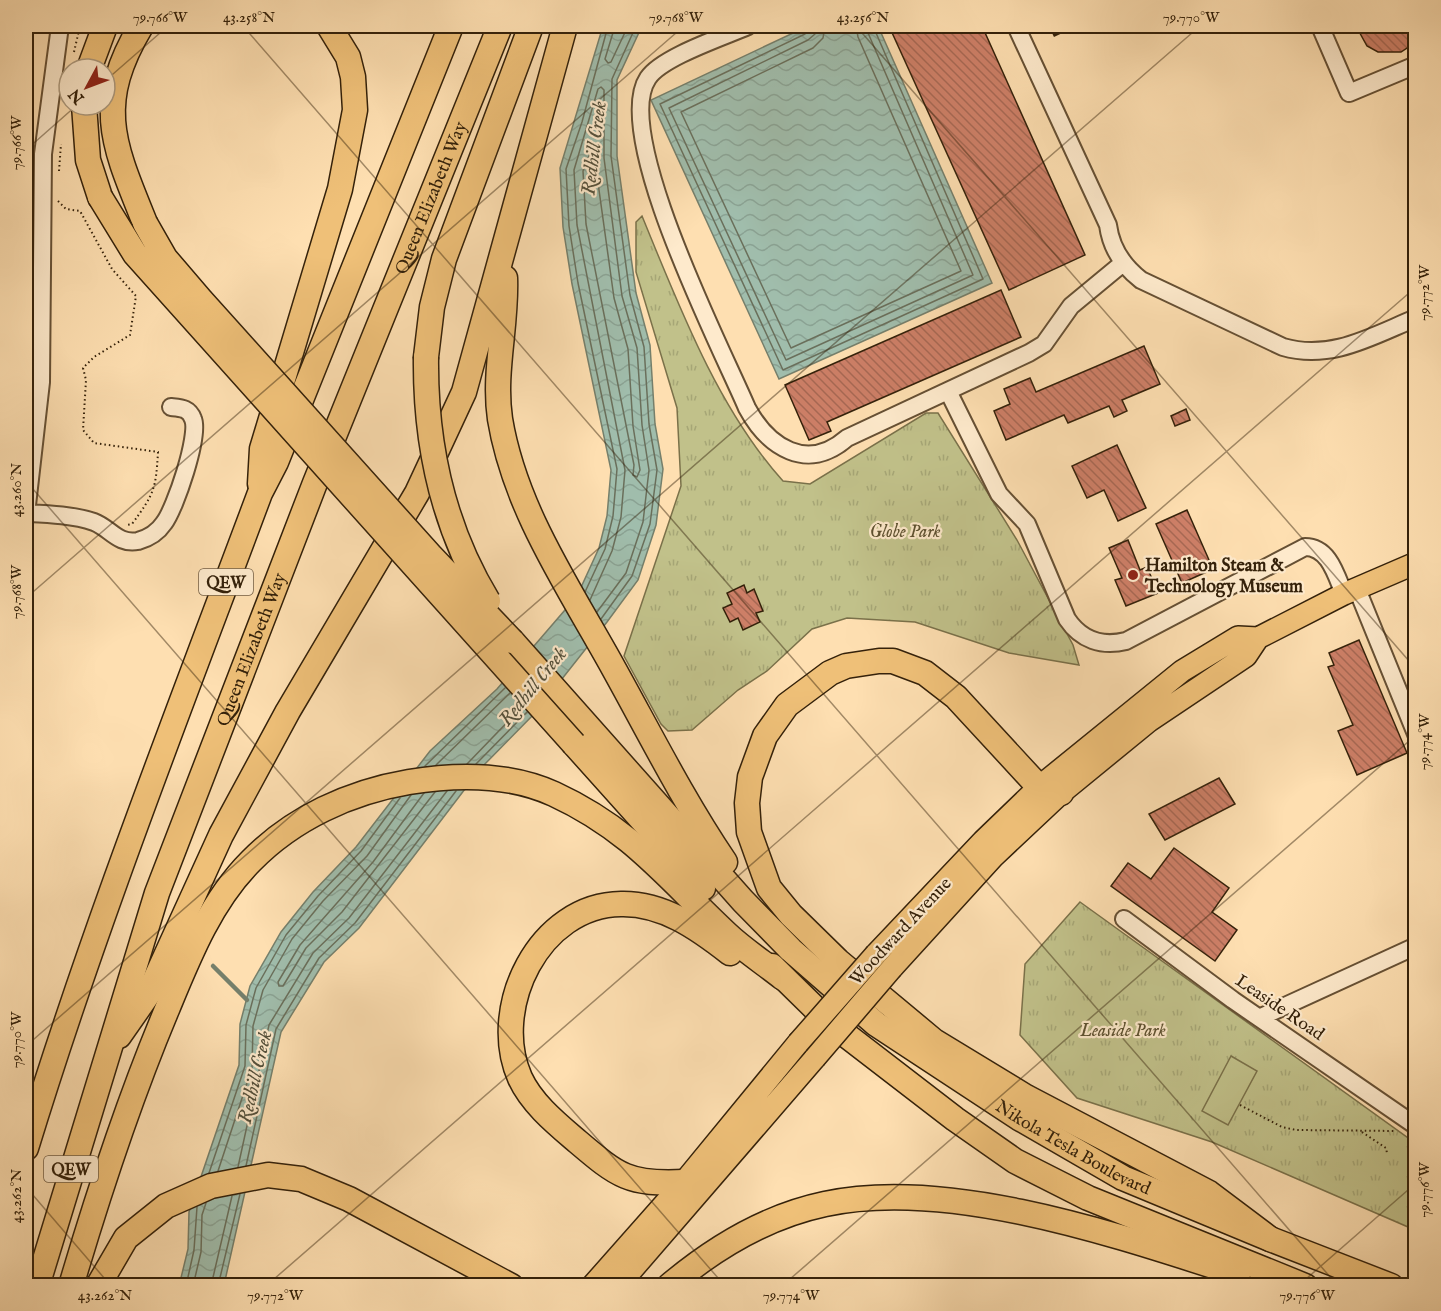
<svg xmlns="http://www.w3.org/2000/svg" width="1441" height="1311" font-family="'IM FELL English',serif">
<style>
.grass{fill:url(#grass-tufts);stroke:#7a714a;stroke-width:1.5}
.pitch{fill:#c1c18a;stroke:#7a714a;stroke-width:1.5}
.water{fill:url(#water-waves);stroke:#757f6b;stroke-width:1.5}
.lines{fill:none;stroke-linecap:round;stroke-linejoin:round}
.shore{stroke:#6a6f5b;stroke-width:1.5}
.stream{stroke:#757f6b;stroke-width:4.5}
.building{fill:url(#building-back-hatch);stroke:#34210a;stroke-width:1.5}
.minor-casing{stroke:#665034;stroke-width:20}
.major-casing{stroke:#34210a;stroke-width:24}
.highway-casing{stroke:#34210a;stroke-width:27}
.path{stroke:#34210a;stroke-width:2;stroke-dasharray:1.5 3;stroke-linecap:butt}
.minor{stroke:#feeacc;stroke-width:16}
.major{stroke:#efc078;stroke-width:21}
.highway{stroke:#efc078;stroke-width:24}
.rail{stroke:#34210a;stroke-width:4.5;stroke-dasharray:10 10;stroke-linecap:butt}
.major-bridge-casing{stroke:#34210a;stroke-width:24;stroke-linecap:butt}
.highway-bridge-casing{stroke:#34210a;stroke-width:27;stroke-linecap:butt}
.major-bridge{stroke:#efc078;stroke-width:21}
.highway-bridge{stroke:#efc078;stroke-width:24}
.ticks{fill:none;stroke:#34210a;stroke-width:1.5;stroke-opacity:0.45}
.poi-dot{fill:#8f2418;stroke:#feeacc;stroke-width:2}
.labels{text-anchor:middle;stroke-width:4.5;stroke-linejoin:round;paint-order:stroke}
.shield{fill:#feeacc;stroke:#715d44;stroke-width:1.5}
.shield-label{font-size:16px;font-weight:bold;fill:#34210a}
.street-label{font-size:18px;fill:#34210a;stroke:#feeacc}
.park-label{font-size:18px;font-style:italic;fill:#5e5130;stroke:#feeacc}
.poi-label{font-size:18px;font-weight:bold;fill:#34210a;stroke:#feeacc;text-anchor:start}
.water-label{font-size:20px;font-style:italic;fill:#54503b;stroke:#feeacc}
.neatline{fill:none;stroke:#34210a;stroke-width:2}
.ticks-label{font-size:15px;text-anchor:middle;fill:#34210a}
</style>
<defs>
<pattern id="grass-tufts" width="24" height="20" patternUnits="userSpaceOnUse" patternTransform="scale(1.5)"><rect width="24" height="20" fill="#c1c18a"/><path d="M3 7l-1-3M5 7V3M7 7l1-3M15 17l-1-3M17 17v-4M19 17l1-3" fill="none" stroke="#a6a676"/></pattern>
<pattern id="water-waves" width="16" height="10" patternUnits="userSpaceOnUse" patternTransform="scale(1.5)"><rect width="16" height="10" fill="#a0bdac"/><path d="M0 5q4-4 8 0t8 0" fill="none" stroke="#8aa293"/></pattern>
<pattern id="building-back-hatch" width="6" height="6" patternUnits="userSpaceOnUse" patternTransform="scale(1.5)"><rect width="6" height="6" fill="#cd7f67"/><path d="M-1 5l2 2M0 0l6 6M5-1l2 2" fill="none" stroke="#a76853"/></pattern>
</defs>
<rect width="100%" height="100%" fill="#fedfb1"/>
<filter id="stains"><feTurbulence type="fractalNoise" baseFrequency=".00333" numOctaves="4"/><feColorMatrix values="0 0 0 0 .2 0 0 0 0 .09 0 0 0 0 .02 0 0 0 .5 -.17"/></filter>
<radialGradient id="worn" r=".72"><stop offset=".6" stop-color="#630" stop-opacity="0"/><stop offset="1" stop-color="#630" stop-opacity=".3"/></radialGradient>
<path class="grass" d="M642,216C679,306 718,409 783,481L810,484L926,413H938L1017,540L1073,645L1079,665L1009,653L915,622L847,618L812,629L767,671L738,690L692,730L668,731L661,724L624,656L681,486L677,408L636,272V222Z
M1080,902L1415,1143V1230L1212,1142L1077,1098L1020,1035L1025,964Z"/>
<path class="pitch" d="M1231,1056L1257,1071L1228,1125L1202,1111Z"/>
<path class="water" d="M603,26H642L617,80V156L636,293L650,345L655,424L663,469L656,525L638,580L607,622L535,713L481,768L359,928L324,962L281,1032L224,1285L179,1286L188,1249L189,1212L239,1065L240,1024L250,986L281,932L313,892L356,847L430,751L497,689L577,596L599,548L607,516L611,470L572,284L563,227L560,168Z
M808,26H878L992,283L779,379L651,100Z"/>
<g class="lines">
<path class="shore" d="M615,26L605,59L608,63L611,62L628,26
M809,26L805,34L660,104L783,370L983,279L873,26
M816,26L815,34L808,40L669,108L786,360L973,275L865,26
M825,26L823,38L813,48L681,112L791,348L961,271L858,37L856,26
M591,151L594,154L614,298L628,349L633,426L640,470L637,477L633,475L634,465L586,224L583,171Z
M585,592L605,549L613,516L617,469L578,283L569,226L566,169L582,122L608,26
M590,600L612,551L621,517L625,470L577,225L574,170L598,89L601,87L604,90V158L622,296L637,348L642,425L649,470L643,522L626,573L597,612
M601,619L632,576L650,524L657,470L649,424L644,347L630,295L611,156L612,79L636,26
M467,764L522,707
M476,764L527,712
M436,765L510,693
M425,766L505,688
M424,793L373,862L300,945L278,982L279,986H283L306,948L342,912L435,792
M246,1166L276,1029L319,958L355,923L456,791
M238,1167L269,1025L313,953L349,918L447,791
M218,1171L252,1068L253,1026L263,990L292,939L323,901L367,856L411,795
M209,1173L245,1066L246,1025L256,988L286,935L318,896L361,851L400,798
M186,1286L194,1250L197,1207
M193,1286L201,1252L202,1215L206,1203
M211,1286L232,1196
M218,1286L240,1194"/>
<path class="stream" d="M213,966L247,1000"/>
</g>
<path class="building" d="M889,26H982L1085,255L1009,290Z
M1356,26H1416V42L1401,52H1378L1367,46Z
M1001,290L1021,337L827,422L831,431L809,440L785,385Z
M1144,346L1160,384L1122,400L1127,411L1114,417L1109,406L1068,423L1064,415L1006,440L994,411L1010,404L1004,389L1030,378L1036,392Z
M1186,409L1190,420L1175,426L1171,416Z
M1117,445L1146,508L1118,521L1104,490L1087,498L1072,466Z
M1187,510L1213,569L1182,583L1156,524Z
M1128,540L1140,570L1147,567L1158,593L1126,606L1115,580L1122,578L1109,548Z
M744,585L747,593L754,589L763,611L756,613L760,622L743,630L738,618L730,622L723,608L732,604L727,593Z
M1359,640L1407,753L1357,775L1338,731L1353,725L1328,667L1334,665L1329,653Z
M1219,778L1235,804L1165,840L1149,814Z
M1174,848L1229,888L1212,912L1237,930L1215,961L1111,886L1128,863L1151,879Z"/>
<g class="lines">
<g class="minor-casing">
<path id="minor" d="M748,26C723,37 662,57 648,78C611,133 721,347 747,408C768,447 807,473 847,438L1029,353L1044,344L1071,306L1123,263
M1016,26L1108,225C1111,248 1123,266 1141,280L1283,347C1331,361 1372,336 1416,318
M1320,26L1349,93L1416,65
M948,391L999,494L1027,524L1067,619C1081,640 1102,647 1126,641L1305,547C1329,547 1336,575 1344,594
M26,513C47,514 74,515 94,522C110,528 118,545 138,541C149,538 158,532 164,523C175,509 200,435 193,419C189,408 181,408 171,407
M26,514L41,382L43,154L60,26
M1357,589L1416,734
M1124,919L1233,1000L1416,1126
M1261,1017L1416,946"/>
</g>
<g class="major-casing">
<path id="major" d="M876,954L983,841L1039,787L1182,671L1238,637L1258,638L1344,594L1416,563
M892,968L994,856L1061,793L1149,721L1246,656L1258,638
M592,1286L684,1182L798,1043
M618,1286L815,1058"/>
</g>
<g class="highway-casing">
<g id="highway">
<path d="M141,26C94,105 113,144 145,223"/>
<path d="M89,69L105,26"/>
<path d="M84,105L88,160L100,197"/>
<path d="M505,278C507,325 493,372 500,419C515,510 570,589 614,669C650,734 683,800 725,862"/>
<path d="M426,357L432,307L444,259L531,26"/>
<path d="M260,484L262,449L340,189L355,110L353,77L348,57L329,26"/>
<path id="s1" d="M512,641L743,901L791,950L876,1024L1019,1118L1123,1178L1270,1239L1391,1286"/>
<path d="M574,744L703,888"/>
<path d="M1061,793L1039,787L956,697L925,673L893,661H879L846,666L830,673L787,705L765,736L750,777L747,803L749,832L769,888L791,915L838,961L934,1041L1026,1097L1209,1193L1270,1239"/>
<path d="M772,966L829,1022L955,1119L1015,1161L1088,1198L1305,1286"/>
<path d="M119,1036L149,993L221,835L288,711L417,493L464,392L565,26"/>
<path d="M26,1148C94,926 179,710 260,493L276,462L451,26"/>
<path d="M684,1182C629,1185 618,1176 578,1142C557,1124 532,1104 520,1078C489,1008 539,905 621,904C663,903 698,928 730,953"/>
<path id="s2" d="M37,1286L157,893L315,483L500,26"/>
<path d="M71,1286C99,1191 130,1097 168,1007C189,956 211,901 251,861C293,818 350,792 409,782C457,774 510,774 554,794C632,830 667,878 727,934C744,950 764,963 783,978"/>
<path d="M98,1286L126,1238L166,1206L211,1186L268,1175L301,1179L349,1199L511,1286"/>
<path d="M669,1286C714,1248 768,1216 825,1204C949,1177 1119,1236 1238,1274"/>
</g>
</g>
<path class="path" d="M74,52L80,26
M59,171L61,144
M58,201L66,209L80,211L112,269L136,296L130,335L94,357L83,368L86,380L83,430L94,443L158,452C156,489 154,494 132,524L126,525
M1240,1105L1282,1127L1296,1130L1396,1131
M1362,1132L1386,1148L1387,1153"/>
<use href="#minor" class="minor"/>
<use href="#major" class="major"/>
<use href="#highway" class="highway"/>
<path class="rail" d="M1053,35L1072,26"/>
<g class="major-bridge-casing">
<path id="major-bridge" d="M798,1043L876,954
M815,1058L892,968"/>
</g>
<g class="highway-bridge-casing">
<path id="highway-bridge" d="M100,197L135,254L574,744
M145,223L165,258L201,300L430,555L512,641
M426,357C425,443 443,527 488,601"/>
</g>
<use href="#major-bridge" class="major-bridge"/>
<use href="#highway-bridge" class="highway-bridge"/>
</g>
<path class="ticks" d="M243,26L1338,1286M856,26L1416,669M105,81L168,26M26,150L77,105M26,481L725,1286M26,598L684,26M26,1046L1200,26M26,1187L111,1286M266,1286L1416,287M782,1286L1416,735M1298,1286L1416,1183"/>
<circle class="poi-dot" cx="1133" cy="575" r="6"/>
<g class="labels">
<g class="shield">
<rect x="199" y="569" width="54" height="26" rx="4.5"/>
<rect x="44" y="1156" width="54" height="26" rx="4.5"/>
</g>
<g class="shield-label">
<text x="226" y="588">QEW</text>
<text x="71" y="1175">QEW</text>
</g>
<g class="street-label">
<text dy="6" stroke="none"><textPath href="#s2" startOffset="1158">Queen Elizabeth Way</textPath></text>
<text dy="6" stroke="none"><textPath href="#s2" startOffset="672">Queen Elizabeth Way</textPath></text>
<text transform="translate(900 931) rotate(-47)" y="6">Woodward Avenue</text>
<text transform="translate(1280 1007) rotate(34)" y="6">Leaside Road</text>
<text dy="6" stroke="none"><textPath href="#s1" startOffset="762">Nikola Tesla Boulevard</textPath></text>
</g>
<g class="park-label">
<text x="905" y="537">Globe Park</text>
<text x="1123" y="1036">Leaside Park</text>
</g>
<g class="poi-label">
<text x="1145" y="571">Hamilton Steam &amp;<tspan x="1145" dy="21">Technology Museum</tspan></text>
</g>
<g class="water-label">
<text transform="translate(593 148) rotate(-83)" y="7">Redhill Creek</text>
<text transform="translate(532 686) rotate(-51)" y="7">Redhill Creek</text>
<text transform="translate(254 1077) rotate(-77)" y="7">Redhill Creek</text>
</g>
</g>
<rect width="1441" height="1311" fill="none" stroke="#fedfb1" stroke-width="66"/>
<g transform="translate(87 87) rotate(229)"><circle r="28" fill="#feeacc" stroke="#ad9a7e" stroke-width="1.5"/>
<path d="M0-4.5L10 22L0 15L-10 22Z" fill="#8f2418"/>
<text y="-9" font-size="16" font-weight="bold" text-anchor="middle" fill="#34210a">N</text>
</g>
<rect x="33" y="33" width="1375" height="1245" class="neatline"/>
<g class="ticks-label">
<text x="160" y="22">79.766°W</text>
<text x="249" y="22">43.258°N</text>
<text x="676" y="22">79.768°W</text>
<text x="863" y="22">43.256°N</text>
<text x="1191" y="22">79.770°W</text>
<text transform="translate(16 143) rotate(-90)" y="5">79.766°W</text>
<text transform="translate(1424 293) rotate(-90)" y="5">79.772°W</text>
<text transform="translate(16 490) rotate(-90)" y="5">43.260°N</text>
<text transform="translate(16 592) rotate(-90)" y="5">79.768°W</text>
<text transform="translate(1424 742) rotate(-90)" y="5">79.774°W</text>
<text transform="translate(16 1040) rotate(-90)" y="5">79.770°W</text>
<text transform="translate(1424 1190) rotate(-90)" y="5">79.776°W</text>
<text transform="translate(16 1196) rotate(-90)" y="5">43.262°N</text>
<text x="105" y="1300">43.262°N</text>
<text x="275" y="1300">79.772°W</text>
<text x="791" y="1300">79.774°W</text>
<text x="1307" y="1300">79.776°W</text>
</g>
<rect width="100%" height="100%" filter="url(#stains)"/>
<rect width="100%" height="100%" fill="url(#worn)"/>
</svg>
